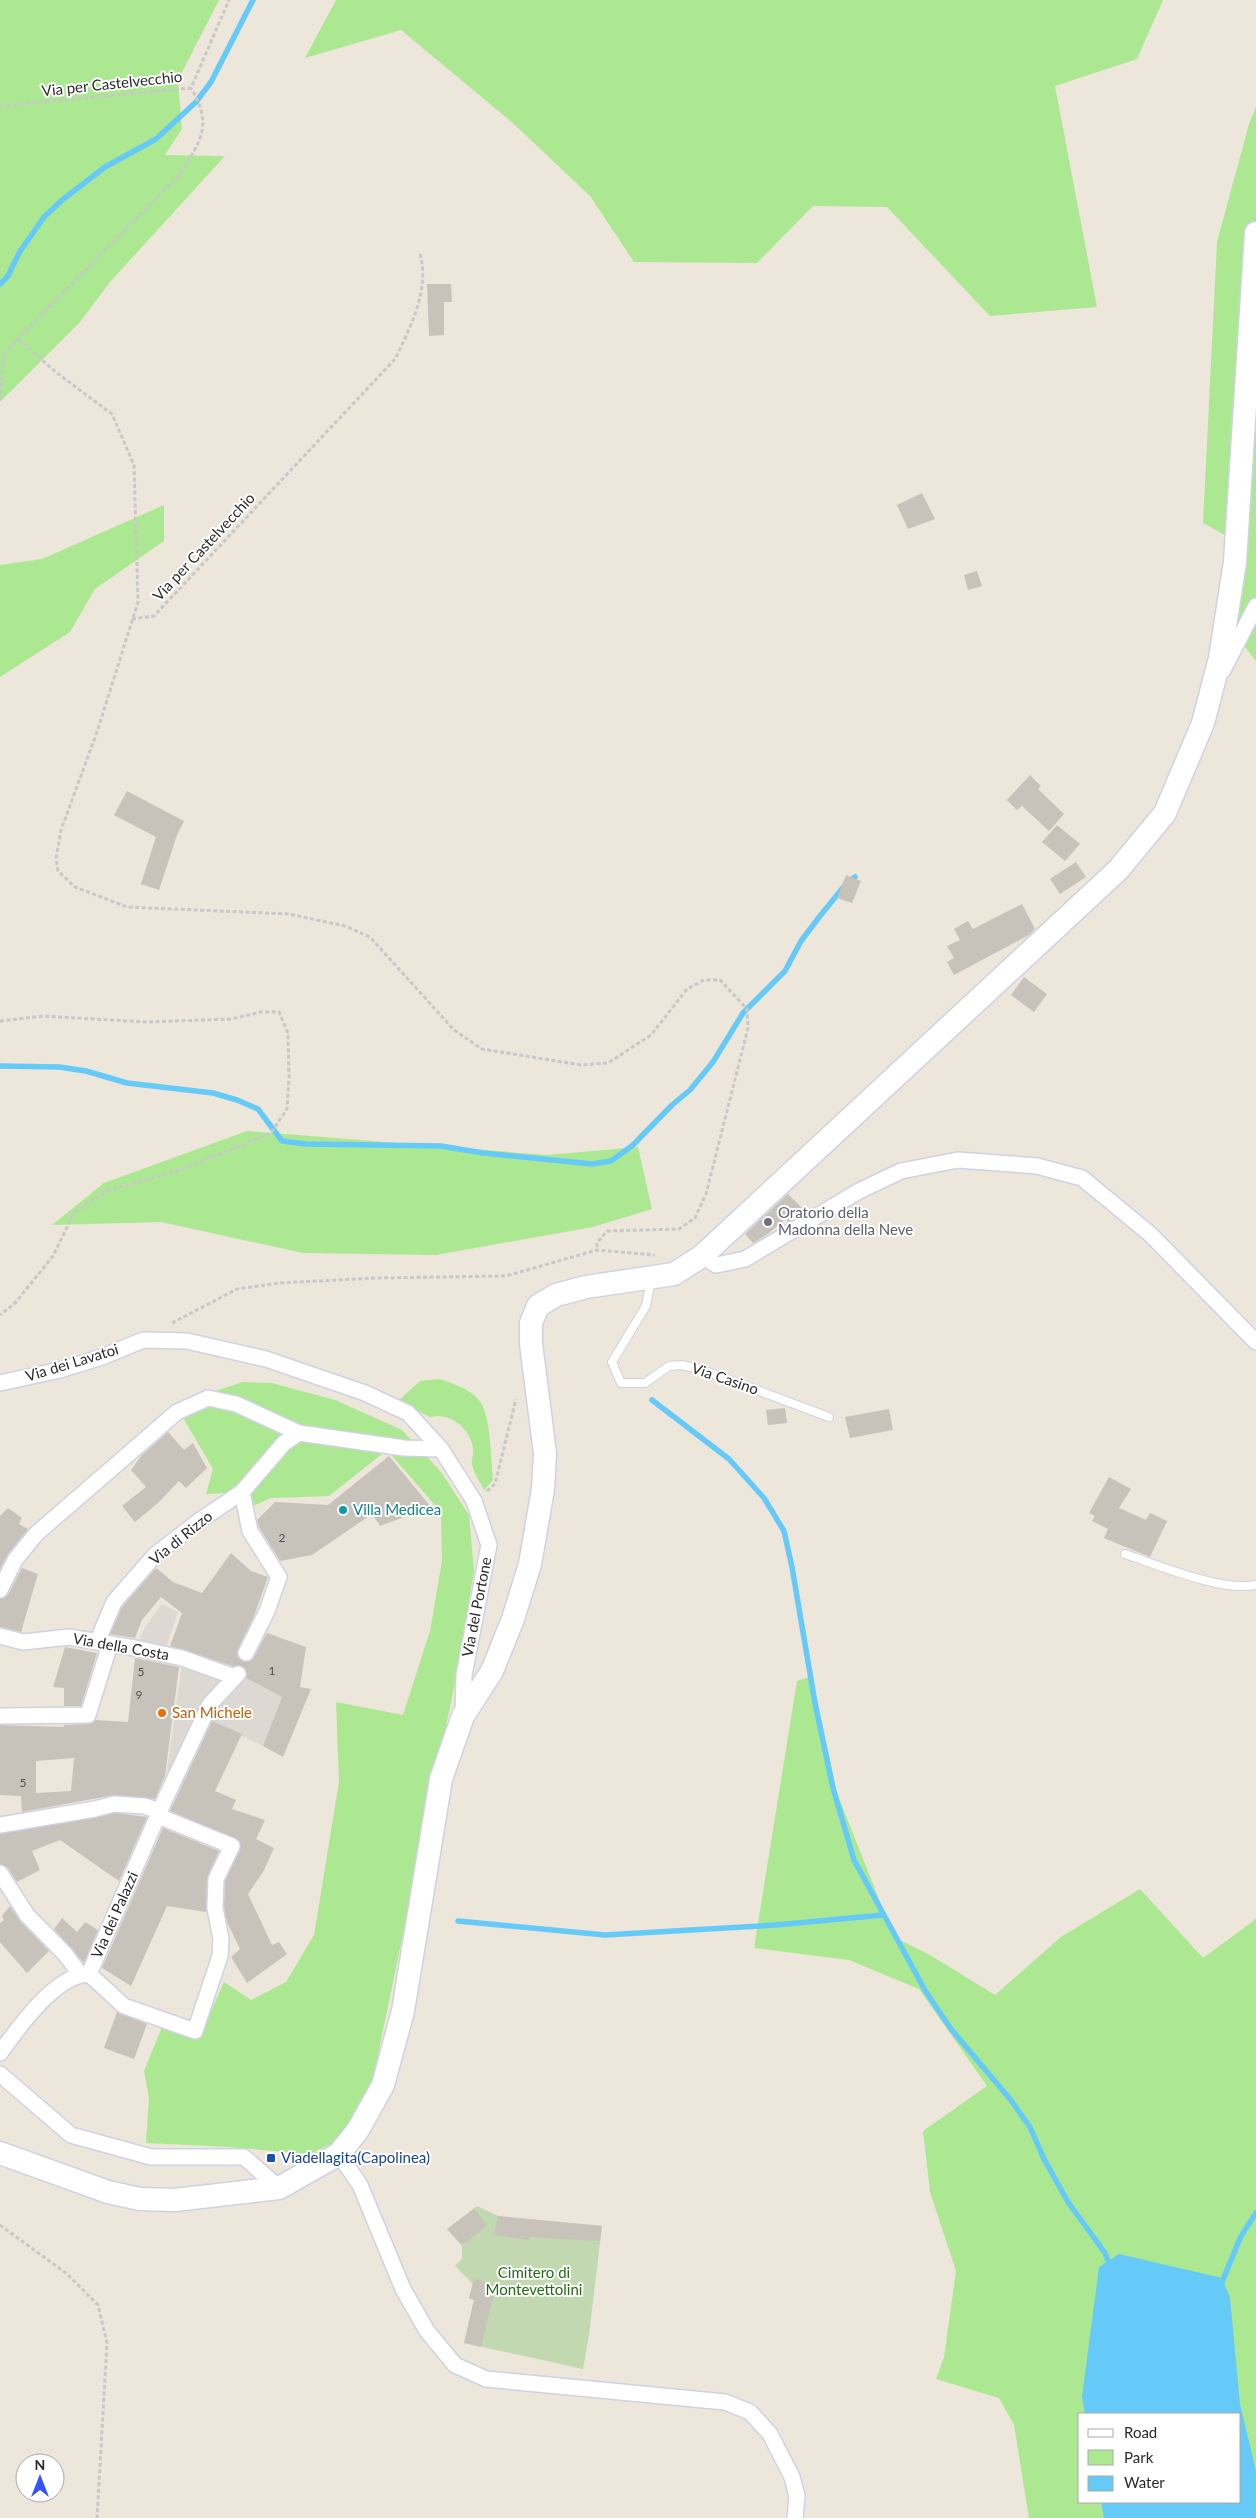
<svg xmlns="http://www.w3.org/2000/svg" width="1256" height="2518" font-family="Lato,sans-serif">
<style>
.green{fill:#ace892;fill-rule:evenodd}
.cemetery{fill:#c2d8b0}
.plaza{fill:#ddd9d2}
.water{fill:#65caf7}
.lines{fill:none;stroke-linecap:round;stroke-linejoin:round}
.stream{stroke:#65caf7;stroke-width:5.5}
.building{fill:#c8c3ba;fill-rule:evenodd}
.street-tunnel{stroke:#c6c0b7;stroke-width:15;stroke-dasharray:15 8;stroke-linecap:butt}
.lane-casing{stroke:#d0d2e4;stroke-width:10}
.street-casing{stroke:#d0d2e4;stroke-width:18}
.secondary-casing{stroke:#d0d2e4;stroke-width:25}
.path{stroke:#c8c8c8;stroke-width:3;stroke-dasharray:4 2.5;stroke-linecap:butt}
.lane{stroke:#fff;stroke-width:8}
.street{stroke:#fff;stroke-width:15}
.secondary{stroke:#fff;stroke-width:22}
.worship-dot{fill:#6b7280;stroke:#fff;stroke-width:2}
.culture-dot{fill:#0f9aa8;stroke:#fff;stroke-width:2}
.food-dot{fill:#e8710a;stroke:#fff;stroke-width:2}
.transit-dot{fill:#1a4fb4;stroke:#fff;stroke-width:2}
.labels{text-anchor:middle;stroke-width:4;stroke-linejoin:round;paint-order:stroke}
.number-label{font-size:12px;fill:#52504e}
.street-label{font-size:15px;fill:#2a2a2a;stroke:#fff}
.worship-label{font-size:15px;fill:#5b616d;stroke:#fff;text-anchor:start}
.culture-label{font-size:15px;fill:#0d838f;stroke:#fff;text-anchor:start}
.food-label{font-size:15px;fill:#c56008;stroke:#fff;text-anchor:start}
.transit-label{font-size:15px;fill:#164399;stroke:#fff;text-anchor:start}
.park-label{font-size:15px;fill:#236c14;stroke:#fff}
</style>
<rect width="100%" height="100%" fill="#ede6da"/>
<path class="green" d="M0,0H219L178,80L182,129L165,155L225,156L110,282L80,322L0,402Z
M336,0H1163L1137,59L1055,86L1097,307L990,316L887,207L813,206L757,263L634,262L590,196L515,125L401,30L305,58Z
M1256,107V661L1234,633L1243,545L1203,523L1217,242L1249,124Z
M164,505V541L95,589L70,632L0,677V565L42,559Z
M247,1131L547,1155L638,1147L652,1209L593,1227L436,1255L303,1253L161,1222L52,1225L104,1183Z
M440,1379C453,1384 469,1388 478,1399C491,1412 491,1461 493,1480L484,1490C480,1482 474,1473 472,1465C471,1460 474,1454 473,1449C471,1429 450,1412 430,1417L398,1401L420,1381Z
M243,1382L272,1383L335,1400L402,1430L441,1472L469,1515L474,1571L454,1688L370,2093L341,2139L310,2154L229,2147L146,2143L149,2098L144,2071L162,2027L199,2039L224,1982L251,2000L286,1982L314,1935L339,1782L336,1702L403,1715L430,1631L442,1561L441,1517L434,1504L387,1450L329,1496L271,1498L244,1510L227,1493L206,1494L213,1469L175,1404Z
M812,1676L837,1793L894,1937L930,1955L995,1995L1061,1937L1140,1889L1203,1958L1256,1919V2518H1029L1014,2425L999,2398L936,2379L944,2357L956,2271L930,2192L923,2131L987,2086L919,1989L849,1960L754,1948L797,1681ZM1080,2414H1240V2502H1080Z"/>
<path class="cemetery" d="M477,2206L498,2216L602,2226L589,2335L583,2369L464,2343L474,2300L469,2298L473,2284L455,2266L462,2259V2246L447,2229Z"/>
<path class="plaza" d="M162,1604L178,1612L164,1654L135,1648L145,1627Z
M183,1656L238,1674L282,1697L263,1746L207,1719L163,1799Z"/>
<path class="water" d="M1119,2254L1222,2278L1230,2298L1240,2404L1256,2471V2518H1104L1101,2502H1240V2414H1085L1082,2397L1099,2267Z"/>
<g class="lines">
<path class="stream" d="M0,284L8,276L19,253L44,217L61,201L105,167L156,139L196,102L211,82L253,0
M0,1066L59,1067L86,1071L127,1083L213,1093L237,1100L258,1109L282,1141L306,1144L441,1146L483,1153L592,1164L611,1161L633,1145L672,1105L690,1090L713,1062L743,1013L785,971L801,941L820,916L846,884L855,877
M652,1400L729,1459L764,1498L784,1531L792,1567L815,1703L833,1788L854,1860L926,1992L951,2029L1010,2099L1030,2127L1044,2159L1068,2202L1105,2253L1110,2267
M458,1921L605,1935L776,1925L883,1915
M1220,2287L1241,2236L1256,2213"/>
</g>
<path class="building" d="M427,284H451L452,302H444V335L429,336Z
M922,493L935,519L908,529L897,505Z
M977,571L982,586L968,590L964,575Z
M1030,775L1041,786L1038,789L1064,814L1049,831L1022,806L1017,810L1007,800Z
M127,791L184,821L177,835L159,890L141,884L156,837L114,815Z
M1057,825L1080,844L1065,861L1042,842Z
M1076,862L1086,877L1060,894L1050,879Z
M846,875L861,881L852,903L837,898Z
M1022,904L1035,929L1029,935L954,975L947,962L954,958L947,946L960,940L954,929L968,921L973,929Z
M1024,977L1047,994L1034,1012L1011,995Z
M788,1194L805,1211L788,1222L785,1219L768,1234L753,1243L745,1234Z
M785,1408L787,1423L768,1425L766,1410Z
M889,1409L893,1430L850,1438L845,1417Z
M168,1432L184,1450L193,1443L207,1468L186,1488L179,1481L159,1502L135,1522L122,1506L146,1487L131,1470L142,1455Z
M389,1456L431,1507L380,1526L372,1514L312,1555L280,1561L259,1527L257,1520L275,1502L328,1505Z
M1109,1477L1131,1489L1119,1508L1146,1520L1150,1513L1167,1521L1150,1557L1104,1538L1108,1529L1092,1521L1095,1516L1089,1513Z
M8,1508L22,1518L19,1524L28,1529L8,1554L0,1569V1516Z
M231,1553L251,1571L268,1577L254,1616L238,1649V1659L246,1662L252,1660L267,1633L306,1647L300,1687L311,1689L283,1757L263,1746L282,1697L246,1678L247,1671L241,1665L233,1666L170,1646L182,1613L161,1597L142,1620L135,1638L110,1634L122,1607L156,1568L173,1582L202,1593Z
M22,1568L38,1574L21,1632L0,1627V1599L8,1595Z
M65,1647L97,1653L81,1706H64V1688L53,1687Z
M135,1658L179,1667L165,1776L155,1799L114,1795L22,1812L21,1796L0,1795V1725L64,1727V1725L89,1724L95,1720L128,1722ZM74,1758L71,1791L36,1793V1761Z
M212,1721L242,1734L215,1791L236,1800L232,1809L265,1820L256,1839L274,1848L263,1872L248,1894L272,1945L279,1942L287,1954L247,1983L231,1957L240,1949L227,1922L224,1907L225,1881L240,1850V1841L170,1811Z
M115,1813L147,1817L119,1881L60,1840L32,1851L40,1870L17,1882L8,1868L0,1864V1834Z
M163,1828L219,1851L207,1878L206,1912L167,1906L131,1986L102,1968Z
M10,1906L20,1921L49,1951L27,1973L0,1942V1923L4,1920L2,1916Z
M62,1918L77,1932L85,1922L98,1930L84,1963L54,1929Z
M117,2012L147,2024L134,2059L104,2048Z
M474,2209L487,2225L466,2243H460L447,2229Z
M498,2216L602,2226L600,2241L529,2237V2240L494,2235Z
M474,2279L496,2285L481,2347L464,2343L474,2300L469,2298Z"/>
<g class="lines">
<path class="street-tunnel" d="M238,1674L246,1653"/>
<g class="lane-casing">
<path id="lane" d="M651,1280L646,1306L612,1362L621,1383H645L669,1366L681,1365L700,1369L829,1417
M1125,1554C1158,1565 1222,1592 1256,1585"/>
</g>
<g class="street-casing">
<path id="street" d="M1223,670L1256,606
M702,1256L716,1265L745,1259L859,1191L901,1171L958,1160L1037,1166L1082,1178L1150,1234L1256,1342
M0,1383L60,1370L102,1357L143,1340L187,1341L266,1359L365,1393L408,1413L441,1449L474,1501L489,1545L464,1675L463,1715
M0,1590L15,1560L36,1534L177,1412L208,1398L236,1404L299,1433L404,1448L441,1449
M0,1636L23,1642L69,1637L135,1648L182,1658L235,1677
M97,1642L114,1602L155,1555L199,1521L242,1492
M246,1653L267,1611L279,1577L250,1531L242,1492L284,1443L299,1433
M0,1716L88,1715L110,1644
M0,1825L95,1809L114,1804L144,1806L160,1811
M0,1873L27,1915L65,1954L80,1974
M89,1974L124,2006L195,2031L220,1956L221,1939L215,1908L216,1879L232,1846L158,1816
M0,2053C18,2028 56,1974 89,1974L165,1799L210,1704L238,1674
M0,2074L71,2135L151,2157H244L279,2188
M339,2154L360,2185L403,2289L427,2331L455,2365L486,2379L725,2402L750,2412L770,2434L792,2477L797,2496L795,2518"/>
</g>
<g class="secondary-casing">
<path id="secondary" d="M0,2153L108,2192L140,2199L175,2200L279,2188L339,2154L358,2130L383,2085L403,2011L441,1779L463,1716L492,1671L513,1619L530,1564L543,1489L545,1453L531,1344V1323L538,1306L556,1295L586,1287L674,1274L702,1256L1118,870L1165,813L1203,723L1220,658L1235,562L1256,233"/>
</g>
<path class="path" d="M0,106L191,88L229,0
M18,339L57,373L112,414L134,465L138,602L97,732L61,830L56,858L58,871L75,887L127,907L289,914L345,926L370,937L454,1030L482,1049L581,1065L608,1063L651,1035L687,989L704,980H720L747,1009L748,1028L706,1194L695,1218L679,1229L607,1231L597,1243V1250
M0,400L4,353L177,177C200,143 214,126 191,88
M132,619L154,616L395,359C410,328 430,290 420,254
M0,1021L43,1016L146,1022L231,1019L261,1012H279L288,1033L289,1078L287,1109L271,1133L183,1169L106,1191L74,1213L53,1256L15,1303L0,1315
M172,1323L237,1289L280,1283L375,1278L506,1276L597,1250L655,1255
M487,1491L495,1484L516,1399
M0,2225L67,2274L98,2305L107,2343L97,2518"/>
<use href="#lane" class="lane"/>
<use href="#street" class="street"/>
<use href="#secondary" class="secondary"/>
</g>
<circle class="worship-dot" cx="768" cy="1222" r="5"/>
<circle class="culture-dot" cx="343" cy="1510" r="5"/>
<circle class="food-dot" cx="162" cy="1713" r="5"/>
<rect class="transit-dot" x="266" y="2153" width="10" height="10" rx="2.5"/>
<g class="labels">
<g class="number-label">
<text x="282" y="1542">2</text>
<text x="272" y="1675">1</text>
<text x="141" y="1676">5</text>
<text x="139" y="1699">9</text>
<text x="23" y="1787">5</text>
</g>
<g class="street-label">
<text transform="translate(112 84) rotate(-6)" y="5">Via per Castelvecchio</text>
<text transform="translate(204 547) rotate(-47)" y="5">Via per Castelvecchio</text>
<text transform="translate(72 1363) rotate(-17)" y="5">Via dei Lavatoi</text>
<text transform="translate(725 1379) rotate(19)" y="5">Via Casino</text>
<text transform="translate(181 1538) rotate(-39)" y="5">Via di Rizzo</text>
<text transform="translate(477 1607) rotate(-79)" y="5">Via del Portone</text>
<text transform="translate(121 1647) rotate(10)" y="5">Via della Costa</text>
<text transform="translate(115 1915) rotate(-66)" y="5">Via dei Palazzi</text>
</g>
<g class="worship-label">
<text x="778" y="1218">Oratorio della<tspan x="778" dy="17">Madonna della Neve</tspan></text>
</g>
<g class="culture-label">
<text x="353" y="1515">Villa Medicea</text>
</g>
<g class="food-label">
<text x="172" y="1718">San Michele</text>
</g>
<g class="transit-label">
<text x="281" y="2163">Viadellagita(Capolinea)</text>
</g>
<g class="park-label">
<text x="534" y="2278">Cimitero di<tspan x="534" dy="17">Montevettolini</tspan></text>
</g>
</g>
<rect x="1078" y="2413" width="162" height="90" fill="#ffffff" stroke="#aaaaaa"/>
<rect x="1088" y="2429" width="25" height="8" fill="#ffffff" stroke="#aaaaaa"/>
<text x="1124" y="2438" font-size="15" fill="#2a2a2a">Road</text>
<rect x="1088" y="2450" width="25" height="15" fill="#ace892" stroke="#aaaaaa"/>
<text x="1124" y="2463" font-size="15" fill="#2a2a2a">Park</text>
<rect x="1088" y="2476" width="25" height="15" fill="#65caf7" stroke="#aaaaaa"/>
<text x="1124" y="2488" font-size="15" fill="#2a2a2a">Water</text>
<g transform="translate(40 2478)"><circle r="24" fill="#ffffff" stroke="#aaaaaa"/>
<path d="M0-4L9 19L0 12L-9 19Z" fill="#3552ff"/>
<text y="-8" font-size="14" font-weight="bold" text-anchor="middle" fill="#2a2a2a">N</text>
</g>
</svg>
